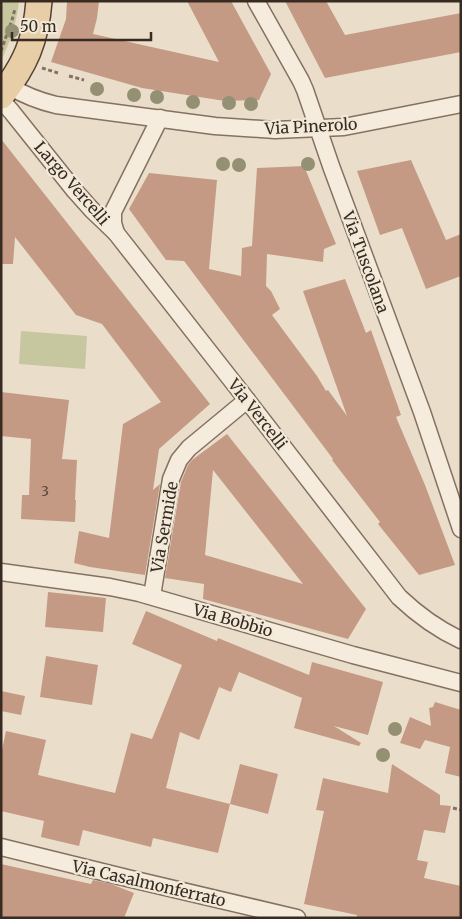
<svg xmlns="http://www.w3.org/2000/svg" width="462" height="919" font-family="Merriweather,serif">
	<rect width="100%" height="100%" fill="#eadeca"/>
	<g fill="#c6c79f">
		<path d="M 1,1 L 19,1 C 17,22 10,42 1,61 Z"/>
		<path d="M 21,331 L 87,336 L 85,369 L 19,364 Z"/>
	</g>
	<g fill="#c49a85" fill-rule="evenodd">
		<path d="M 67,1 L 99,1 L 97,18 L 93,34 L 219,62 L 187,1 L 231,1 L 271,74 L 259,100 L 225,101 L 142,88 L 51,62 L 66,19 Z"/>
		<path d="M 285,1 L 326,1 L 345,35 L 461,13 L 461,52 L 325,78 Z"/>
		<path d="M 1,139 L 210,404 L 159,449 L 153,490 L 160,484 L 145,575 L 90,567 L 74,563 L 79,531 L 109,538 L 123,424 L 161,402 L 102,324 L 76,315 L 15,237 L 13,264 L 1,264 Z"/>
		<path d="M 411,160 L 446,240 L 461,234 L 461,276 L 426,289 L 402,228 L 380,235 L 357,171 Z"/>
		<path d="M 304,166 L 336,244 L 324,249 L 323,262 L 267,254 L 266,286 L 271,291 L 280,309 L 272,315 L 317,376 L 326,391 L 328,390 L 347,416 L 303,291 L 345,279 L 366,333 L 371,330 L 401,415 L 396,417 L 425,485 L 455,565 L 419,575 L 378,524 L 380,522 L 332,460 L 333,459 L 184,261 L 166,260 L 129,209 L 149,173 L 217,180 L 209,269 L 241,276 L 242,248 L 252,246 L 257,168 Z"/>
		<path d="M 1,392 L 69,400 L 62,459 L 77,460 L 75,500 L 76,500 L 75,522 L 21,519 L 22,495 L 29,495 L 31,439 L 1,436 Z"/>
		<path d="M 227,434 L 366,609 L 348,639 L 203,599 L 204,584 L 165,578 L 181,482 L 188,465 L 192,460 ZM 213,470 L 303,584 L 205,555 Z"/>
		<path d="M 48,592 L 106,598 L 103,632 L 45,627 Z"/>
		<path d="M 146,611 L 217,641 L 218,638 L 309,675 L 312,662 L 383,682 L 368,735 L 334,726 L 361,743 L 359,746 L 294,728 L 302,698 L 239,672 L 231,692 L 219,687 L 199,740 L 180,732 L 166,788 L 230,804 L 218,853 L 153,838 L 151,847 L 83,830 L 79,846 L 41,837 L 44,821 L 1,811 L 1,755 L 6,731 L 46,740 L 38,775 L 115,793 L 131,733 L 152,739 L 182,665 L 132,644 Z"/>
		<path d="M 46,656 L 98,665 L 92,705 L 40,697 Z"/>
		<path d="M 1,691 L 25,696 L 21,715 L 1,711 Z"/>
		<path d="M 435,702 L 461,710 L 461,777 L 445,773 L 450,747 L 425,740 L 420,749 L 400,743 L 410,717 L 431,726 L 429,708 L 433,707 Z"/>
		<path d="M 240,764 L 278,774 L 268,814 L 230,804 Z"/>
		<path d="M 392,764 L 440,795 L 440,805 L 451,806 L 445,833 L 424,830 L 417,860 L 428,862 L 424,878 L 461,886 L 461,918 L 357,918 L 357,915 L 304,904 L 324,811 L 316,810 L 323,778 L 388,793 Z"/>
		<path d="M 1,864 L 91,884 L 93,880 L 111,884 L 134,893 L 124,918 L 1,918 Z"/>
	</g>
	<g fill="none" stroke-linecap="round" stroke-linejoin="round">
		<defs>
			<g id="street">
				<path d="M 256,1 L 301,81 L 305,90 L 331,166 L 422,412 L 461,529"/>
				<path d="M 9,86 C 24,95 39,101 56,105 L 215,126 L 275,130 L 344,127 L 461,104"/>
				<path d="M 1,100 L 11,111 L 75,191 L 92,210 L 116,233 L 247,400 L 399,597 C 418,615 437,629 461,640"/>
				<path d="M 116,233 L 113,223 L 113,212 L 160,118"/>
				<path d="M 1,572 L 110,587 L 139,593 L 353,655 L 461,683"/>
				<path d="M 152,596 L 171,479 L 179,460 L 189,448 L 247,400"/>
				<path d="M 1,847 L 127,878 L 297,918"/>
			</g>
			<path id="primary" d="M 1,96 C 25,65 36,41 39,1"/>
		</defs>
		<use href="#street" stroke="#857161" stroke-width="19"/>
		<use href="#primary" stroke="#544034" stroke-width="28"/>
		<g stroke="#857161" stroke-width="3" stroke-dasharray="4 2.5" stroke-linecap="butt">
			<path d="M 1,51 L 12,20 L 15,9"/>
			<path d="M 42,68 L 58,73"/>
			<path d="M 69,76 L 84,80"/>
			<path d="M 453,808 L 461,810"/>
		</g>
		<use href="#street" stroke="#f6ecdd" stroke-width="16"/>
		<use href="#primary" stroke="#e8cea7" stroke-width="25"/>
	</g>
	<g fill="#939073">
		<circle cx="12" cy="31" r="7"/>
		<circle cx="97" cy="89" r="7"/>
		<circle cx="134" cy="95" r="7"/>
		<circle cx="157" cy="97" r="7"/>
		<circle cx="193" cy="102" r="7"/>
		<circle cx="229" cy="103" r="7"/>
		<circle cx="251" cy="104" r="7"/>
		<circle cx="223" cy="164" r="7"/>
		<circle cx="308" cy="164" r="7"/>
		<circle cx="239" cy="165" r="7"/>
		<circle cx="395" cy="729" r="7"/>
		<circle cx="383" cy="755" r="7"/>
	</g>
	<g text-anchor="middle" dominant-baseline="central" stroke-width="4.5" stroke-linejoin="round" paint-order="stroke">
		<g font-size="14" fill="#5a473b">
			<text x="45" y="491">3</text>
		</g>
		<g font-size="16" fill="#372b22" stroke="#f2e9d9">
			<text transform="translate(311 126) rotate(-3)">Via Pinerolo</text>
			<text transform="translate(72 183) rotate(49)">Largo Vercelli</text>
			<text transform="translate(366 262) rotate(70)">Via Tuscolana</text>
			<text transform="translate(258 414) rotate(52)">Via Vercelli</text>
			<text transform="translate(164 527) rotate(-80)">Via Sermide</text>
			<text transform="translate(233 620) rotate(16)">Via Bobbio</text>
			<text transform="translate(149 883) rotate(13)">Via Casalmonferrato</text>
		</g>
	</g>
	<rect width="462" height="919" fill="none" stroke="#372b22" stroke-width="5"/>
	<path d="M12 32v8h139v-8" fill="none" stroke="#372b22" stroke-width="2.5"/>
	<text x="20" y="32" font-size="15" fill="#372b22" stroke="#f2e9d9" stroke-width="4" paint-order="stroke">50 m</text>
</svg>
